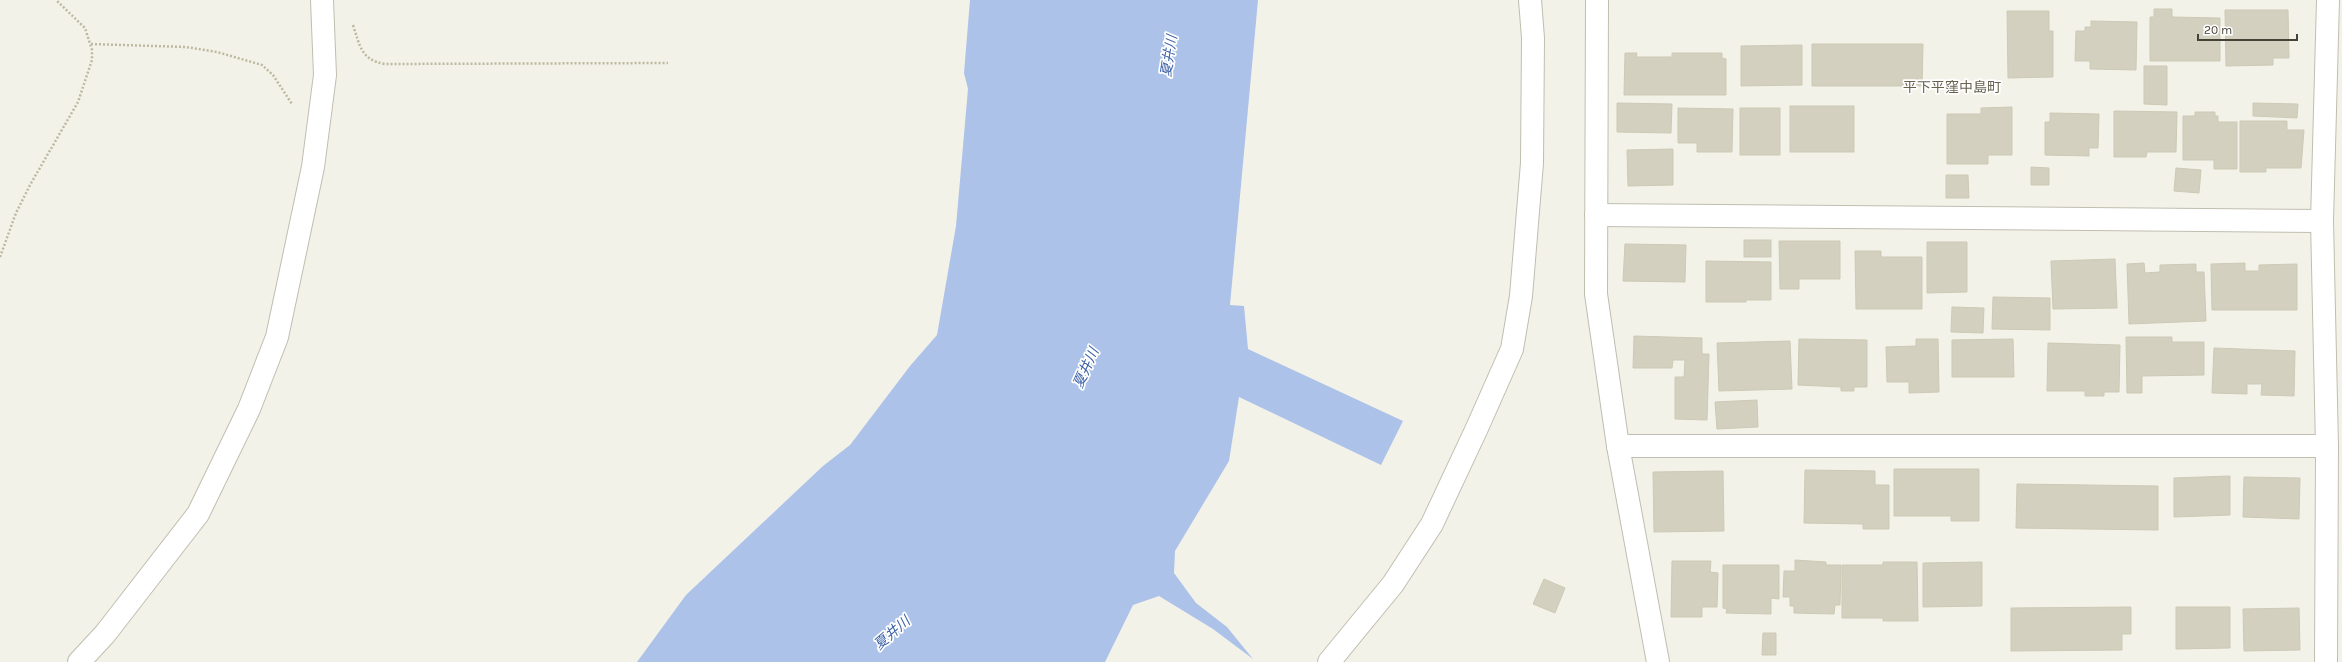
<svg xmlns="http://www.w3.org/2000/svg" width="2342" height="662" font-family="Karla,'Noto Sans JP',sans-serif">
	<rect width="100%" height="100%" fill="#f3f2e9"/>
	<path fill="#acc2e8" d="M 970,0 L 1258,0 L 1230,305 L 1244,306 L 1248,349 L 1403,421 L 1381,465 L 1239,397 L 1229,461 L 1175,551 L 1174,573 L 1196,603 L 1227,627 L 1253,659 L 1213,629 L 1159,596 L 1133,605 L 1105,662 L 637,662 L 686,595 L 823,466 L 850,445 L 910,366 L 937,335 L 956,226 L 968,89 L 964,73 Z"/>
	<g fill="#d3d0c0" stroke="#cdc9b4">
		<path d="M 2154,9 L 2172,9 L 2172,17 L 2220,18 L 2220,61 L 2150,61 L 2150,17 L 2154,17 Z"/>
		<path d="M 2225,10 L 2288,10 L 2289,58 L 2273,58 L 2273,65 L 2226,66 Z"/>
		<path d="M 2007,11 L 2049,11 L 2049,31 L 2053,31 L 2053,77 L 2008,78 Z"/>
		<path d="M 2091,21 L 2137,22 L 2136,70 L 2090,69 L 2090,61 L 2075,61 L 2076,31 L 2085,31 L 2085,27 L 2091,27 Z"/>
		<path d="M 1812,44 L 1923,44 L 1922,86 L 1812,86 Z"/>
		<path d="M 1802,45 L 1802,85 L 1741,86 L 1741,46 Z"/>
		<path d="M 1625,53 L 1637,53 L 1636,57 L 1672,57 L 1672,53 L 1722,53 L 1722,58 L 1726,59 L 1726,95 L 1624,95 Z"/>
		<path d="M 2144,66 L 2167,66 L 2167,105 L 2144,104 Z"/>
		<path d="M 1617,103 L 1672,104 L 1671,133 L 1617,132 Z"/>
		<path d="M 2253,103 L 2298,104 L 2297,118 L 2253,116 Z"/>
		<rect x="1790" y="106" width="64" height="46"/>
		<path d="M 2012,107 L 2012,155 L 1988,155 L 1988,164 L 1947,164 L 1947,114 L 1981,114 L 1981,108 Z"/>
		<path d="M 1678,108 L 1733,109 L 1732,152 L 1697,152 L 1697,143 L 1678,143 Z"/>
		<rect x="1740" y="108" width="40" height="47"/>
		<path d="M 2114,111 L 2177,112 L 2176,152 L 2147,152 L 2146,157 L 2114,157 Z"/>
		<path d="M 2195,112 L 2215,112 L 2215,116 L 2218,116 L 2218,122 L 2237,122 L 2237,169 L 2214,169 L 2214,160 L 2183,160 L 2183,116 L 2195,116 Z"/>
		<path d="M 2050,113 L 2099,114 L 2098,148 L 2089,148 L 2089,156 L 2045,155 L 2045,122 L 2050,122 Z"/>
		<path d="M 2240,121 L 2287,121 L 2287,130 L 2304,130 L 2301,168 L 2266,168 L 2266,172 L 2240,172 Z"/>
		<path d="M 1673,149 L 1673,185 L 1628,186 L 1627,150 Z"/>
		<path d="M 2031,167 L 2049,168 L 2049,185 L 2031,185 Z"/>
		<path d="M 2176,168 L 2201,170 L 2199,193 L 2174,191 Z"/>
		<path d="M 1946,175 L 1968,175 L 1969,198 L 1946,198 Z"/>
		<rect x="1744" y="240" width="27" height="17"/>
		<path d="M 1779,241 L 1840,241 L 1840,279 L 1799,279 L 1799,289 L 1780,289 Z"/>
		<path d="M 1927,242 L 1967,242 L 1967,292 L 1927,293 Z"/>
		<path d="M 1625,244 L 1686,245 L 1685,282 L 1623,281 Z"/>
		<path d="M 1855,251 L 1881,251 L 1881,257 L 1922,257 L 1922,309 L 1856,309 Z"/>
		<path d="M 2115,259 L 2117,308 L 2053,309 L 2051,261 Z"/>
		<path d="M 1706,261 L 1771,262 L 1771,300 L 1746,300 L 1746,302 L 1706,302 Z"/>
		<path d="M 2144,263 L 2145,273 L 2160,272 L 2160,265 L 2196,264 L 2196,272 L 2204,272 L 2206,321 L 2129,324 L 2127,264 Z"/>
		<path d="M 2245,263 L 2245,271 L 2259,271 L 2259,265 L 2297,264 L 2297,310 L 2212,310 L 2211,264 Z"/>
		<path d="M 1993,297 L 2050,298 L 2050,330 L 1992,329 Z"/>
		<path d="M 1952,307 L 1984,308 L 1983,333 L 1951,332 Z"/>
		<path d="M 1634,336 L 1702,338 L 1702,354 L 1709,354 L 1707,420 L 1675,419 L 1675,377 L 1684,377 L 1685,360 L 1673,360 L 1672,368 L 1633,368 Z"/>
		<path d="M 2126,337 L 2172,337 L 2172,342 L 2204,342 L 2204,375 L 2142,376 L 2142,393 L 2127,393 Z"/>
		<path d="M 1799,339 L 1867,340 L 1867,387 L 1854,387 L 1854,391 L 1841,391 L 1841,387 L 1798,385 Z"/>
		<path d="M 1916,339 L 1938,339 L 1939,392 L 1909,393 L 1909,382 L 1887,382 L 1886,347 L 1916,346 Z"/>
		<path d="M 2013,339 L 2014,377 L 1952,377 L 1952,340 Z"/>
		<path d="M 1790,341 L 1792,389 L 1719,391 L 1717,343 Z"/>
		<path d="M 2048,343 L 2120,345 L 2119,392 L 2104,392 L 2104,396 L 2085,396 L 2085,391 L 2047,391 Z"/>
		<path d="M 2214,348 L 2295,351 L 2294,396 L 2261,395 L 2262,384 L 2247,384 L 2247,394 L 2212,393 Z"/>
		<path d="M 1757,400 L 1758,427 L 1717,429 L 1715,402 Z"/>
		<path d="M 1894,469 L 1979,469 L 1979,521 L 1951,521 L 1951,516 L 1894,516 Z"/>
		<path d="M 1805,470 L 1875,471 L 1875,485 L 1889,485 L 1889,529 L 1863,529 L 1863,524 L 1804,523 Z"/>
		<path d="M 1723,471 L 1724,531 L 1654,532 L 1653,472 Z"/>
		<path d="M 2230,476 L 2230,515 L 2174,517 L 2174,478 Z"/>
		<path d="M 2244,477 L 2300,478 L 2299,519 L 2243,517 Z"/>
		<path d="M 2017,484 L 2158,486 L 2158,530 L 2016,528 Z"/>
		<path d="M 1795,560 L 1826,562 L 1826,565 L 1841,565 L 1840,605 L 1835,605 L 1834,614 L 1794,613 L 1794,606 L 1790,606 L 1790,597 L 1783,597 L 1784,571 L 1795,571 Z"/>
		<path d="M 1672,561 L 1711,561 L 1710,572 L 1718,573 L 1717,607 L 1702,607 L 1702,617 L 1671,617 Z"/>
		<path d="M 1883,562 L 1917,562 L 1918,621 L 1883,621 L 1883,618 L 1842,618 L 1842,565 L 1883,565 Z"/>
		<path d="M 1982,562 L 1982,606 L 1923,607 L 1923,563 Z"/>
		<path d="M 1723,565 L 1779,565 L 1779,599 L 1771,598 L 1771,614 L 1726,613 L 1727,609 L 1723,608 Z"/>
		<path d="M 1544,579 L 1565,588 L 1555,613 L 1533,604 Z"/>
		<path d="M 2131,607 L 2131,634 L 2122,634 L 2122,650 L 2011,651 L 2011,608 Z"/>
		<path d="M 2176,607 L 2230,607 L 2230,648 L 2176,649 Z"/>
		<path d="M 2299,608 L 2300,650 L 2244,651 L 2243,609 Z"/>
		<path d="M 1763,633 L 1776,633 L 1776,655 L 1762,655 Z"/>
	</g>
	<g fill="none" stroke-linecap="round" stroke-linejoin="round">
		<defs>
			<g id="minor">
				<path d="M 1597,0 L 1596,294 L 1618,446 L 1658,662"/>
				<path d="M 1596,215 L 2322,221"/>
				<path d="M 1618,446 L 2327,446"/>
				<path d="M 79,662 L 105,634 L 198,514 L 249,409 L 277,337 L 313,167 L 325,75 L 322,0"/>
				<path d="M 1329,662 L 1393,584 L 1432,524 L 1477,428 L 1512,349 L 1521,296 L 1532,163 L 1533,38 L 1530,0"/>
				<path d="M 2326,662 L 2327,446 L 2322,221 L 2328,0"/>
			</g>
		</defs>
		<use href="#minor" stroke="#c0beaf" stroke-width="24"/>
		<g stroke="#bdb99f" stroke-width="2.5" stroke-dasharray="2 2" stroke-linecap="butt">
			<path d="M 353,25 C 360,46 361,60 385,64 L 668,63"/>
			<path d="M 91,44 L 186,47 L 217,52 L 262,65 L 273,75 L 292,104"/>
			<path d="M 0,257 L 16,213 L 30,185 L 78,102 L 92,60 L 92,50 L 85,28 L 56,0"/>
		</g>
		<use href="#minor" stroke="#fff" stroke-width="22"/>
	</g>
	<g text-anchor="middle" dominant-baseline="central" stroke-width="3.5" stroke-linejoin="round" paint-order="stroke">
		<g font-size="14" font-style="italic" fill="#3d62a6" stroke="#fff">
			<text transform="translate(1169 56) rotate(-81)">夏井川</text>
			<text transform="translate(1086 368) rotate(-66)">夏井川</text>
			<text transform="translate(892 633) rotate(-41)">夏井川</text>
		</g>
		<g font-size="14" fill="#676351" stroke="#fff">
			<text x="1952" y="87">平下平窪中島町</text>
		</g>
	</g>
	<path d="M2198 34v6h99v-6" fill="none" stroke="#454338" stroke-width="2"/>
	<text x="2204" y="34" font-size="12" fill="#454338" stroke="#ffffff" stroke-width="3" paint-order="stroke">20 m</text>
</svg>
